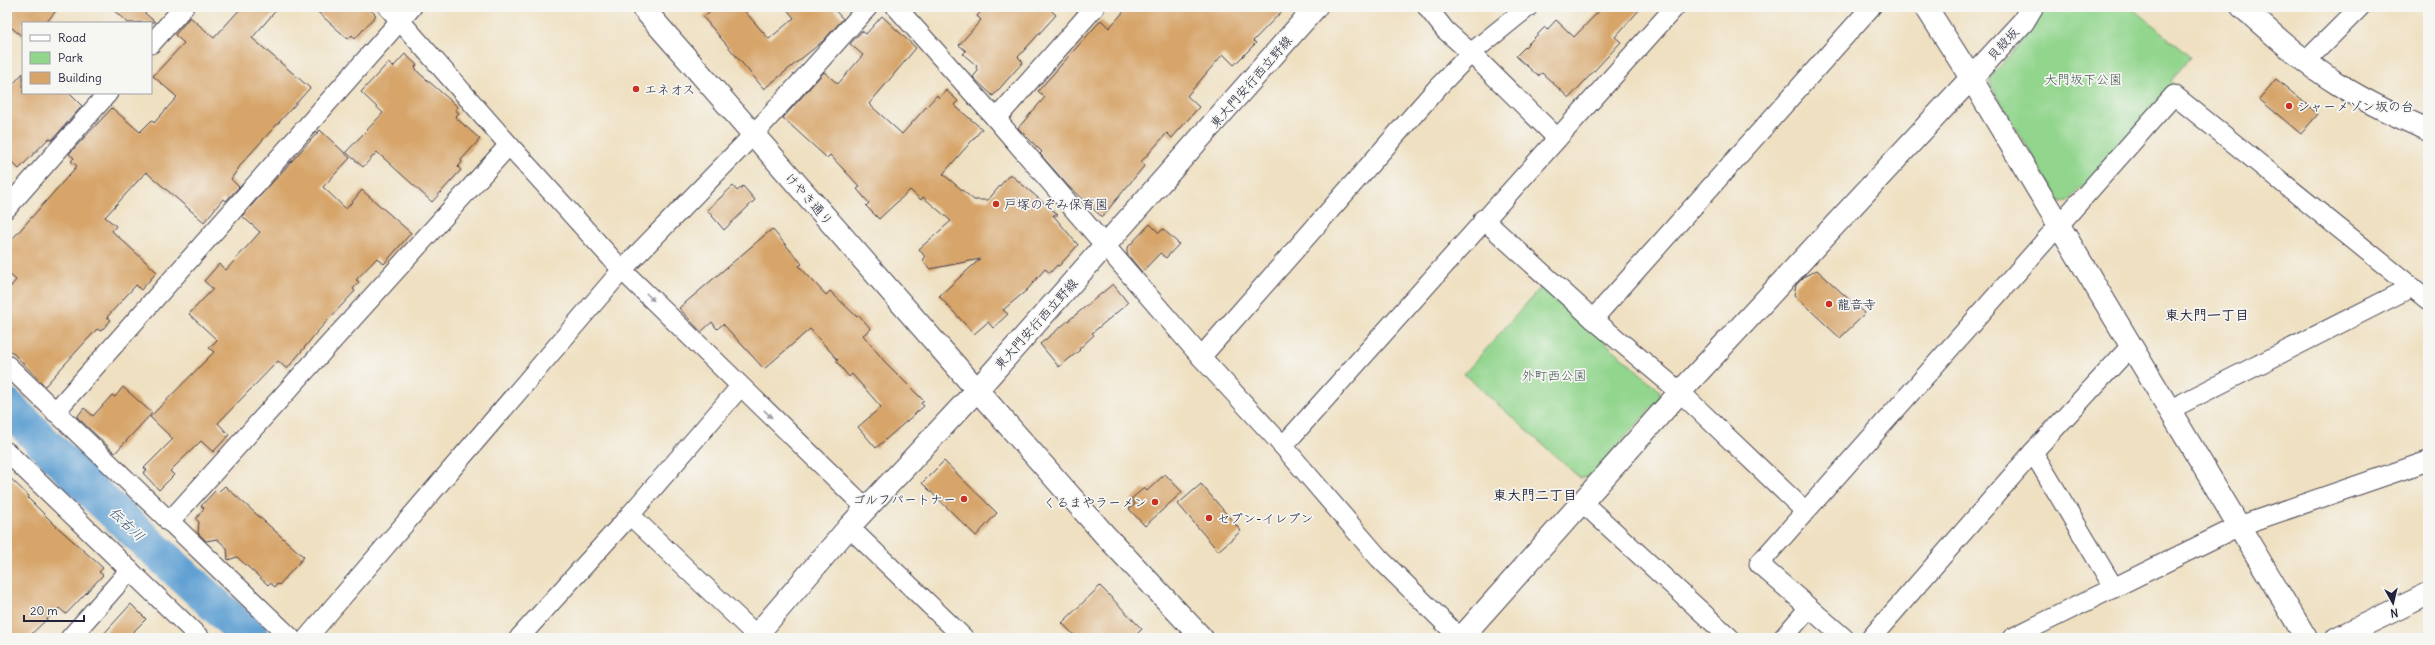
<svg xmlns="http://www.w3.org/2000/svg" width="2435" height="645" font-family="Delius,'Klee One',sans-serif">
	<rect width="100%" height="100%" fill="#f6f6f2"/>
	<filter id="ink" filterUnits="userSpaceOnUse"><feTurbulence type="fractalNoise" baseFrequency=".025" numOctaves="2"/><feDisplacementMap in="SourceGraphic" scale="8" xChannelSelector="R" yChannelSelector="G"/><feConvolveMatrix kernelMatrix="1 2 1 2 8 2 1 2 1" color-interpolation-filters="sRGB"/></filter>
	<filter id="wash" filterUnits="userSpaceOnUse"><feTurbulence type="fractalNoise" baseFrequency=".012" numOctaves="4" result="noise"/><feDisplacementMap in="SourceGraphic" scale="16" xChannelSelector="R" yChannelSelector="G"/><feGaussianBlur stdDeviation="0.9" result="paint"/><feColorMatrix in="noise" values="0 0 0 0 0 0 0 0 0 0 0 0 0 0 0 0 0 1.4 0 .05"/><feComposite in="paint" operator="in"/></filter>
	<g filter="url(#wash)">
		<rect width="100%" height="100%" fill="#efe0c1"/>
		<g fill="#92d58d" stroke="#5a7c64">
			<path d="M 2043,7 L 2132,7 L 2190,57 L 2171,81 L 2175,85 L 2069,201 L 2060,202 L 1990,84 L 1991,77 L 2033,27 Z"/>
			<path d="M 1542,286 L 1659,390 L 1660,399 L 1589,477 L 1580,478 L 1464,374 Z"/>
		</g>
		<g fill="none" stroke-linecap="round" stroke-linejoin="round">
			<path stroke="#61a0d3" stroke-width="36" d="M 7,406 L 98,497 L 251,638"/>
		</g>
		<g id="blocks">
			<g fill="#d7a56a">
				<path d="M 7,7 L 59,7 L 46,23 L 23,23 L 23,37 L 7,24 Z"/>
				<path d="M 110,7 L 138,7 L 155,22 L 128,23 Z"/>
				<path d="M 242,7 L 279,7 L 252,38 L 310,88 L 242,163 L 231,179 L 239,187 L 226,201 L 223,199 L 204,222 L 146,172 L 105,217 L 116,226 L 112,231 L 157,272 L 141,290 L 136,285 L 107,317 L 111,320 L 101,331 L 97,329 L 45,386 L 7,347 L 7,291 L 16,280 L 7,272 L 7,245 L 77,166 L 71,161 L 74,158 L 69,154 L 112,108 L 140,132 L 152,120 L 154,123 L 177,97 L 153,76 L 184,43 L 175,35 L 190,17 L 214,38 Z"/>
				<path d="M 312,7 L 367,7 L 376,15 L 355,39 L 352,35 L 348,39 Z"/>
				<path d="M 715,7 L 741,7 L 769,39 L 794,18 L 785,7 L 832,7 L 843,19 L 823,41 L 764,89 L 703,17 Z"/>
				<path d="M 985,7 L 1048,7 L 1056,15 L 1018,57 L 1023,62 L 993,96 L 973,77 L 978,71 L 976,68 L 977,66 L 963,54 L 966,51 L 959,45 L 981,20 L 977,16 Z"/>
				<path d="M 1128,7 L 1286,7 L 1253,41 L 1256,43 L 1234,65 L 1223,54 L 1187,96 L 1199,107 L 1172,138 L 1167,133 L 1141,162 L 1145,165 L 1102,217 L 1069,187 L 1040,154 L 1042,152 L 1018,128 L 1045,97 L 1038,91 L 1101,20 L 1109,28 Z"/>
				<path d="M 1603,7 L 1642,7 L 1615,37 L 1621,42 L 1569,98 L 1542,73 L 1538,76 L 1516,56 L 1545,27 L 1547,30 L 1556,20 L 1574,37 Z"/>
				<path d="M 882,16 L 916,48 L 869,104 L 902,134 L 937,95 L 939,98 L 946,90 L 958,101 L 954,105 L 982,129 L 943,174 L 974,200 L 988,200 L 1010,174 L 1058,215 L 1053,215 L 1078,245 L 1059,266 L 1057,265 L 1050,273 L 1045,269 L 1027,290 L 1003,310 L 1008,314 L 993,328 L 988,322 L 974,334 L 939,296 L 980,259 L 930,269 L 923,261 L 925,257 L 919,249 L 951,221 L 923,197 L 921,200 L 910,190 L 879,219 L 866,206 L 869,203 L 857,189 L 860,187 L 830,155 L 827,158 L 783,118 L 824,72 L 838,84 L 863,55 L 850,44 L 862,31 L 866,34 Z"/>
				<path d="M 405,54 L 417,65 L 415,67 L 418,72 L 458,107 L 455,110 L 459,113 L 455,117 L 480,139 L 461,160 L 462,162 L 458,167 L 461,170 L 432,202 L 377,152 L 363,167 L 346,152 L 383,113 L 361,92 L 388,63 L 393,67 Z"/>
				<path d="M 23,73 L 23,93 L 69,93 L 82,106 L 52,140 L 49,138 L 19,169 L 7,157 L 7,91 Z"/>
				<path d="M 2276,79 L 2318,114 L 2301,134 L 2259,99 Z"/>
				<path d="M 320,130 L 350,158 L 323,187 L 346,209 L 362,190 L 411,233 L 384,264 L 377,258 L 356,280 L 359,282 L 353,289 L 355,291 L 317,332 L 287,369 L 278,361 L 218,423 L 229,435 L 213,452 L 201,441 L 170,471 L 174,475 L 159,490 L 143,473 L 147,470 L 144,468 L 173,439 L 150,417 L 214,352 L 209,348 L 217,340 L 189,314 L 213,289 L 204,281 L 219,264 L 226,270 L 260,232 L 242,216 Z"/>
				<path d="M 733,186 L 737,191 L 743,186 L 755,200 L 724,230 L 707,210 Z"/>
				<path d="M 1150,224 L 1159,233 L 1163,229 L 1179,244 L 1166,258 L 1160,253 L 1142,272 L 1127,254 L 1127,248 Z"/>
				<path d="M 772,229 L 802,264 L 799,266 L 826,295 L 830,291 L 857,317 L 859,315 L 871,329 L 863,335 L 885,362 L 924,401 L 921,403 L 924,406 L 876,448 L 858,427 L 881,407 L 852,374 L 849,377 L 836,361 L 838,360 L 810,329 L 764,369 L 723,324 L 717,329 L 712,322 L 701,332 L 679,308 Z"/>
				<path d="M 1817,270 L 1865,314 L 1840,338 L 1794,295 L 1796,285 L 1805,276 Z"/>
				<path d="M 1113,284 L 1128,303 L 1092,333 L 1094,335 L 1079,349 L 1080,350 L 1059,367 L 1040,344 Z"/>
				<path d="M 123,387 L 152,413 L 115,453 L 77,417 L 84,408 L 93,416 L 112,395 L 115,397 Z"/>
				<path d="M 944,461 L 997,513 L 976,536 L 922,483 Z"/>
				<path d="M 1165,474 L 1182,492 L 1145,526 L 1129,509 L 1135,504 L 1131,499 L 1144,488 L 1147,491 Z"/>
				<path d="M 7,475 L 29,496 L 28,498 L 54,524 L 103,568 L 99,572 L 103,575 L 66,614 L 59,608 L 27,638 L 7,638 Z"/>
				<path d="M 1201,484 L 1241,531 L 1218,551 L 1178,504 Z"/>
				<path d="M 225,486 L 304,557 L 279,585 L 277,584 L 275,587 L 270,583 L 268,585 L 237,557 L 228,560 L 227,548 L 217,539 L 206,541 L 198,533 L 199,522 L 196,519 L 204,508 L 201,506 L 216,490 L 218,492 Z"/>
				<path d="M 1100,586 L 1142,629 L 1133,638 L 1077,638 L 1062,623 Z"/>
				<path d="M 131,604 L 146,619 L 127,638 L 100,638 Z"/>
			</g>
		</g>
	</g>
	<g filter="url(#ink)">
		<use href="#blocks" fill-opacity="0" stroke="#413e4f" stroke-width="1"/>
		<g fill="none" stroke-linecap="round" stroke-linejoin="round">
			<defs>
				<g id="minor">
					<path d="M 388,7 L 509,145 L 622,270 L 866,508"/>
					<path d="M 896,7 L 996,119 L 1201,357 L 1283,446 L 1379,558 L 1460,638"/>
					<path d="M 1427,7 L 1445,30 L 1471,53 L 1557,138"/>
					<path d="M 151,44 L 184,7"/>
					<path d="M 2306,61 L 2360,7"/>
					<path d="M 996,119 L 1095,7"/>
					<path d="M 7,208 L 108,93"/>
					<path d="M 1483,219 L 1593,319 L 1680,392 L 1806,512"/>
					<path d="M 1593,319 L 1871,7"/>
					<path d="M 1201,357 L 1438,87 L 1471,53 L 1528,7"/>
					<path d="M 7,365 L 291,638"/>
					<path d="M 2169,410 L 2412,287"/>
					<path d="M 55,412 L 412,7"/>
					<path d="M 1283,446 L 1675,7"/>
					<path d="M 7,452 L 200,638"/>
					<path d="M 2033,452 L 2114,588"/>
					<path d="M 1582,502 L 1730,638"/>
					<path d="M 630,515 L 756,635"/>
					<path d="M 169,522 L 509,145"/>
					<path d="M 849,527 L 964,638"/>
					<path d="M 70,638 L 130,570"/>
					<path d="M 307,638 L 622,270 L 753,135 L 868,7"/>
					<path d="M 519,638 L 630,515 L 740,387"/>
					<path d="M 1783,638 L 1809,608"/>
					<path d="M 1844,638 L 1759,564 L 2174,95 L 2428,300"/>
					<path d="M 1871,638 L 2033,452 L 2131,346"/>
					<path d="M 2012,638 L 2239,526 L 2428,461"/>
				</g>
				<g id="tertiary">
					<path d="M 642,7 L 977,390 L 849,527 L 754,638"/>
					<path d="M 1926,7 L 1971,78 L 2306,638"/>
					<path d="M 1461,638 L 1680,392 L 2023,22 L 2032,7"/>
				</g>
				<g id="secondary">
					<path d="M 2242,7 C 2273,34 2303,62 2338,84 C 2366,102 2397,116 2428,130"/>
					<path d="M 1202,638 L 1104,534 L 977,390 L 1316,7"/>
				</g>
				<path id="trunk" d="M 2337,638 L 2428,594"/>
			</defs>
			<use href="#minor" stroke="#413e4f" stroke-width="21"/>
			<use href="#tertiary" stroke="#413e4f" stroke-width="24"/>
			<use href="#secondary" stroke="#413e4f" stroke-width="24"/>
			<use href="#trunk" stroke="#413e4f" stroke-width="24"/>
			<use href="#minor" stroke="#fff" stroke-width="19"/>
			<use href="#tertiary" stroke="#fff" stroke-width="22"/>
			<use href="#secondary" stroke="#fff" stroke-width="22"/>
			<use href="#trunk" stroke="#fff" stroke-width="22"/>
		</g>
		<defs><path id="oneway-solid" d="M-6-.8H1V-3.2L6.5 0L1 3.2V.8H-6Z"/></defs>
		<g fill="#9c9ca7">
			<use href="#oneway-solid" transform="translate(650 297) rotate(45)"/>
			<use href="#oneway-solid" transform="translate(768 414) rotate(44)"/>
		</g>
	</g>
	<g fill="#c8321e" stroke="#f6f6f2" stroke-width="1.5">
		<circle cx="636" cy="89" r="4"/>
		<circle cx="2289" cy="106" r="4"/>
		<circle cx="996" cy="204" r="4"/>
		<circle cx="1829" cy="304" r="4"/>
		<circle cx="964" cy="499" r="4"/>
		<circle cx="1155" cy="502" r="4"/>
		<circle cx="1209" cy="518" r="4"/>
	</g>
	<g text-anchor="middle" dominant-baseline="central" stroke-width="3.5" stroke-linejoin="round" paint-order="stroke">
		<g font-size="13" fill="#22223b" stroke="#f6f6f2">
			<text transform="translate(2003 44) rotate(-48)">貝殻坂</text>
			<text transform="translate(1251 82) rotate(-49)">東大門安行西立野線</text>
			<text transform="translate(809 199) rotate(49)">けやき通り</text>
			<text transform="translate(1036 324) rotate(-48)">東大門安行西立野線</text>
		</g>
		<g font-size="13" fill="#445854" stroke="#f6f6f2">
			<text x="2083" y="79">大門坂下公園</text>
			<text x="1554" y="375">外町西公園</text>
		</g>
		<g font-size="13" fill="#22223b" stroke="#f6f6f2" text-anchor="start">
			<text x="644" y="89">エネオス</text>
			<text x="2297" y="106">シャーメゾン坂の台</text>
			<text x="1004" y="204">戸塚のぞみ保育園</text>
			<text x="1837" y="304">龍音寺</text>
			<text x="956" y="499" text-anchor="end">ゴルフパートナー</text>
			<text x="1147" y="502" text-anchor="end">くるまやラーメン</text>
			<text x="1217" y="518">セブン-イレブン</text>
		</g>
		<g font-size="14" font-weight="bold" fill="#22223b" stroke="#f6f6f2">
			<text x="2207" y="315">東大門一丁目</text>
			<text x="1535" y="495">東大門二丁目</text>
		</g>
		<g font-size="14" font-style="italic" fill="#3b5478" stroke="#f6f6f2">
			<text transform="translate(127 524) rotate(43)">伝右川</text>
		</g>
	</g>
	<rect width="2435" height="645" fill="none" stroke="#f6f6f2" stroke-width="24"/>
	<rect x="22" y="22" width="130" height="72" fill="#f6f6f2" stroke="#a1a1a9"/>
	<rect x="30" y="35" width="20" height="6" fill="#ffffff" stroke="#a1a1a9"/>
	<text x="58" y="42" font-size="12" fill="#22223b">Road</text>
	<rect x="30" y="52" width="20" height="12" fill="#92d58d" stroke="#a1a1a9"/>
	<text x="58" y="62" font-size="12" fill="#22223b">Park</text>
	<rect x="30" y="72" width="20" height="12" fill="#d7a56a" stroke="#a1a1a9"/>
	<text x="58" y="82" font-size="12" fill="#22223b">Building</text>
	<g transform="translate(2393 603) rotate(172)" stroke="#f6f6f2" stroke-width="3" paint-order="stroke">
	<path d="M0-3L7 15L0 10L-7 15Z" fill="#22223b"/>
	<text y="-6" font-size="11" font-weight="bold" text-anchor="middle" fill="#22223b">N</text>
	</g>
	<path d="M24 615v6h60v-6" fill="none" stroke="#22223b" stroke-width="2"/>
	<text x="30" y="615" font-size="12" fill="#22223b" stroke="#f6f6f2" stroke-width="3" paint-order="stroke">20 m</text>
</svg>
